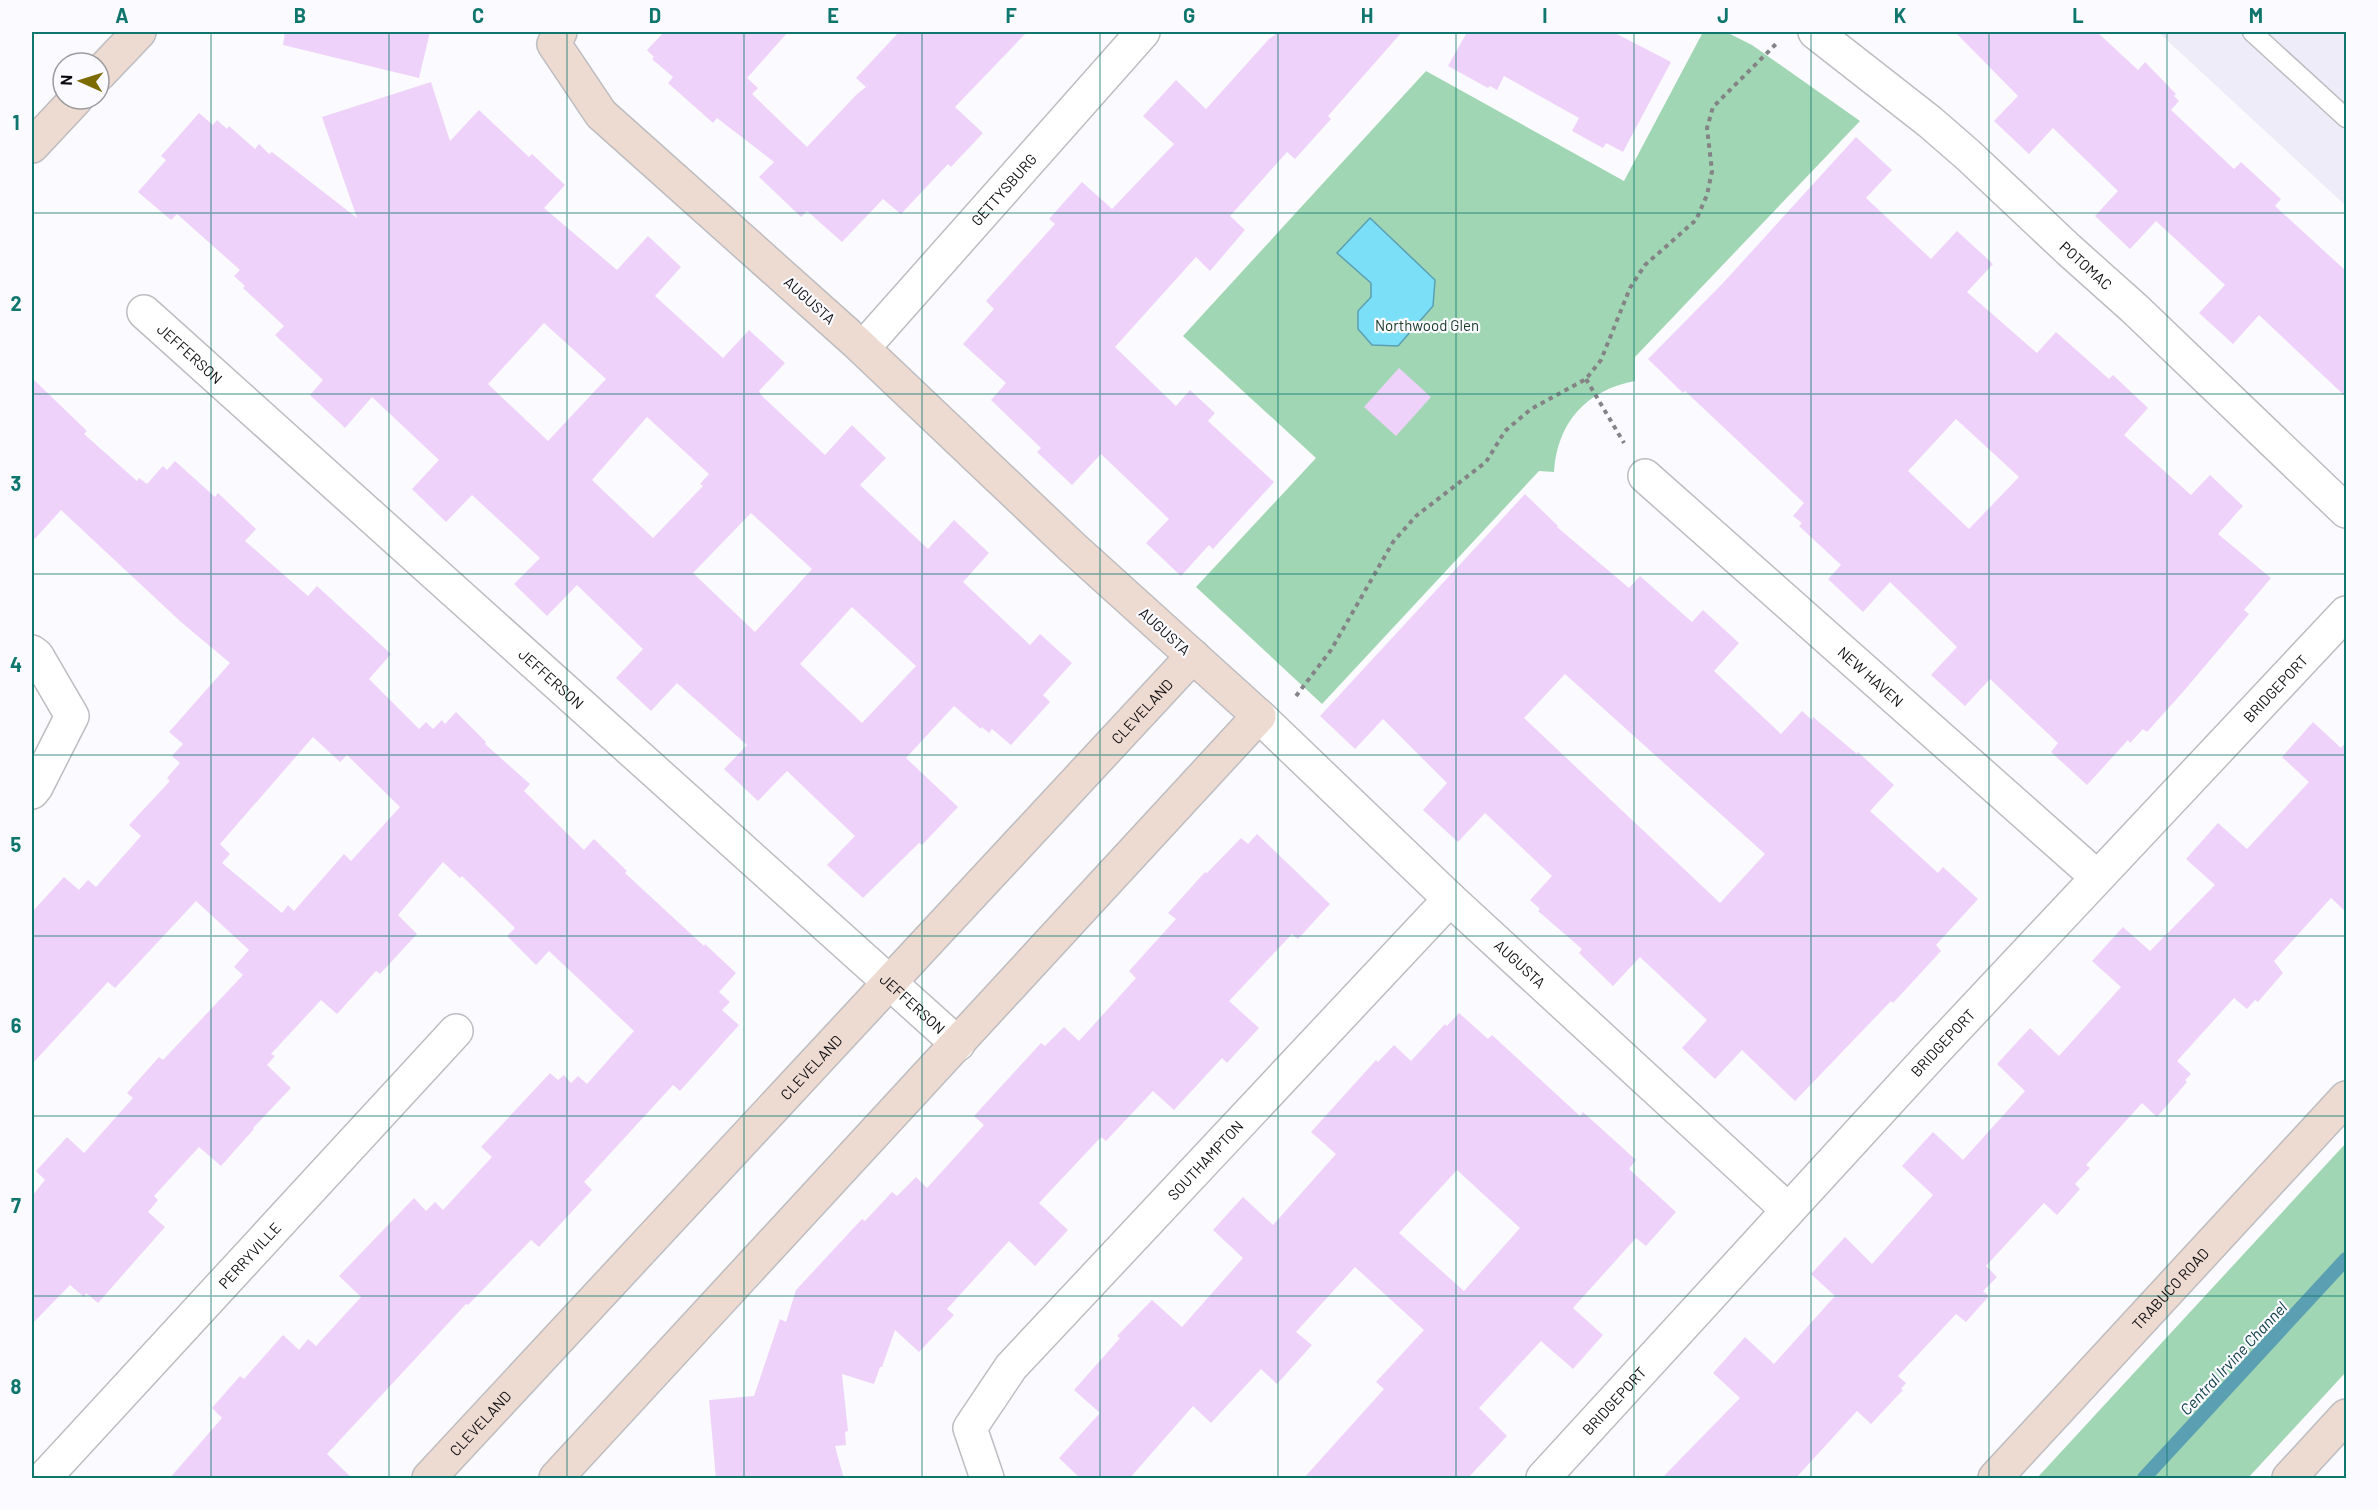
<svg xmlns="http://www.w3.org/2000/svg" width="2378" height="1510" font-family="Barlow,sans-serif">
	<rect width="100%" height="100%" fill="#fbfbff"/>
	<path fill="#efecf9" d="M 2158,32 L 2346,32 L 2346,206 Z"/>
	<g fill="#a1d6b4">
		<path d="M 1703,32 L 1726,32 L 1752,45 L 1860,121 L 1635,357 L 1635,381 C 1586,390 1557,423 1554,472 L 1539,471 L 1322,704 L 1196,587 L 1316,458 L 1183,336 L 1426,71 L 1624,181 Z"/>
		<path d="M 2346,1143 L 2346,1372 L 2248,1478 L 2037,1478 Z"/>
	</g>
	<path fill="#7bdff8" stroke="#5a9fb2" stroke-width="1.5" d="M 1370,218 L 1435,280 L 1433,306 L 1398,346 L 1372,345 L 1358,329 L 1358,311 L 1371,297 L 1371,283 L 1337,253 Z"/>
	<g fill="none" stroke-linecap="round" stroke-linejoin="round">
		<path stroke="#5a9fb2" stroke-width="14" d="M 2144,1478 L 2346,1259"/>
	</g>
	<g fill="#eed2f9" fill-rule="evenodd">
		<path d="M 285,32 L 430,32 L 419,78 L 283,45 Z"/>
		<path d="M 664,32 L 788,32 L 747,78 L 758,88 L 752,94 L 807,147 L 857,94 L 866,87 L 856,78 L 899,32 L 1027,32 L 955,107 L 983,133 L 951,167 L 948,164 L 901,214 L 883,199 L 842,242 L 807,211 L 801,217 L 759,177 L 774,162 L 717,118 L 713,123 L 668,83 L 673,77 L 652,59 L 654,57 L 647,50 Z"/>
		<path d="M 1279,32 L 1402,32 L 1328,116 L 1331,119 L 1295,159 L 1287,152 L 1230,216 L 1245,230 L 1210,271 L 1196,257 L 1115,347 L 1176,406 L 1190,390 L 1215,413 L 1208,421 L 1274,482 L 1213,549 L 1209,545 L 1181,576 L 1146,543 L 1169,519 L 1101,454 L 1072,485 L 1037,452 L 1041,448 L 991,400 L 1006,383 L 963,344 L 994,309 L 986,301 L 1055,224 L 1049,219 L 1082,182 L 1112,209 L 1174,144 L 1143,116 L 1176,80 L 1206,109 L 1269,39 Z"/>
		<path d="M 1467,32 L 1613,32 L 1671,62 L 1623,152 L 1606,143 L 1603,148 L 1572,131 L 1579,118 L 1504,76 L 1497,90 L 1490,86 L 1488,88 L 1448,66 Z"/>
		<path d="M 1955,32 L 2097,32 L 2138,70 L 2145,62 L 2176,94 L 2174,96 L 2179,101 L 2171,110 L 2234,169 L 2241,162 L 2281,199 L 2275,206 L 2346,271 L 2346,397 L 2259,315 L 2233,344 L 2199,313 L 2225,285 L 2156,221 L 2130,249 L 2095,216 L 2118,191 L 2053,128 L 2029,154 L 1994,121 L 2018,96 Z"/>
		<path d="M 431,82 L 450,141 L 479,110 L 529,157 L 532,154 L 565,185 L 544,208 L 617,270 L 648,236 L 681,267 L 655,296 L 723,358 L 749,330 L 785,363 L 759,391 L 761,395 L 825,455 L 852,425 L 886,458 L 860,485 L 928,549 L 954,520 L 989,553 L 963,582 L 1030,645 L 1040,634 L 1072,663 L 1043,695 L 1050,702 L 1011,745 L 992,729 L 989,733 L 982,727 L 981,729 L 954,706 L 906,758 L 958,807 L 922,845 L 919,843 L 863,898 L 827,865 L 855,836 L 787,771 L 758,801 L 724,769 L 747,745 L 677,683 L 651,711 L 616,678 L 643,649 L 577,585 L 547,616 L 514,584 L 540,558 L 472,495 L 446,522 L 412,489 L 439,460 L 372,397 L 345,428 L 310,395 L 323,380 L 275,335 L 284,326 L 243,288 L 245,286 L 234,276 L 240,270 L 177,214 L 171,220 L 138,192 L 166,160 L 161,156 L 199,113 L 213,125 L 217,120 L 227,129 L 229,126 L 255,149 L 259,144 L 269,154 L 272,152 L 357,218 L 322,117 ZM 544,323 L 606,379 L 548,441 L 488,384 ZM 647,417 L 709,474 L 700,484 L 703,486 L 653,538 L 592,480 ZM 751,513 L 812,569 L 755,632 L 693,573 ZM 852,607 L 916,666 L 862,723 L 800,664 Z"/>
		<path d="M 1856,137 L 1892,170 L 1866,198 L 1931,259 L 1957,231 L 1993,264 L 1967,292 L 2037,353 L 2056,332 L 2109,379 L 2113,375 L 2148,408 L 2124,435 L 2191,495 L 2210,475 L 2243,506 L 2218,534 L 2271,578 L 2244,610 L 2249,614 L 2182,693 L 2147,732 L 2143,729 L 2130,743 L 2128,740 L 2087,785 L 2051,752 L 2058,743 L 1990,679 L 1965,706 L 1931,675 L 1957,647 L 1890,582 L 1863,612 L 1828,579 L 1841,565 L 1799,526 L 1802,523 L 1793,516 L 1804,503 L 1685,391 L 1683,393 L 1648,359 L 1723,283 ZM 1956,419 L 2019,477 L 1969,529 L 1908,471 Z"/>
		<path d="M 1399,368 L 1431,397 L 1396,436 L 1364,407 Z"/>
		<path d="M 32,378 L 87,431 L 84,434 L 137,481 L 139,478 L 147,484 L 163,466 L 167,470 L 175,461 L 215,497 L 218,493 L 256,529 L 245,541 L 308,596 L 317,586 L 391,654 L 369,679 L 419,729 L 426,722 L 433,729 L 442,720 L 445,724 L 456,712 L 486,742 L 485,744 L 530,784 L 524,791 L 584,850 L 594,839 L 627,871 L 625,873 L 704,946 L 705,944 L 736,973 L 719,992 L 730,1002 L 722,1010 L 739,1025 L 680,1091 L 673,1085 L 584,1182 L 592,1190 L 539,1247 L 531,1240 L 468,1305 L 466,1304 L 327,1454 L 353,1479 L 169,1479 L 222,1418 L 212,1408 L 240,1376 L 244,1379 L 283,1335 L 299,1350 L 308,1339 L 316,1346 L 361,1297 L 339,1276 L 414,1198 L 426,1211 L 435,1202 L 443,1210 L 492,1157 L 481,1147 L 550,1073 L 558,1080 L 564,1075 L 571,1083 L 578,1076 L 587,1084 L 634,1031 L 549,951 L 536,965 L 507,936 L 515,928 L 462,876 L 460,878 L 443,862 L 398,915 L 417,934 L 380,974 L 376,971 L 337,1014 L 321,1000 L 271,1054 L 275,1056 L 267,1065 L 291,1088 L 253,1128 L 254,1129 L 221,1166 L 199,1147 L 154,1196 L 158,1200 L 148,1212 L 165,1227 L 98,1303 L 86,1293 L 84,1297 L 70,1285 L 32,1324 L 32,1196 L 45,1180 L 36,1171 L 67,1137 L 84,1153 L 133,1098 L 127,1093 L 159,1057 L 163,1060 L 243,975 L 234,967 L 249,950 L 196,901 L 115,988 L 108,982 L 32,1064 L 32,912 L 64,877 L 79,890 L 88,880 L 96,887 L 141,836 L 129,825 L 170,781 L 167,778 L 180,763 L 172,756 L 183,744 L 169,732 L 230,663 L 181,622 L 61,510 L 32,542 ZM 313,737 L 340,762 L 347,755 L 400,807 L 351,861 L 344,854 L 294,911 L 288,905 L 282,913 L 222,863 L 230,854 L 220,844 Z"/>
		<path d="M 1525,494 L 1558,526 L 1557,527 L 1629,588 L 1640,576 L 1692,622 L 1703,610 L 1739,643 L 1714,671 L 1781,734 L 1802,711 L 1812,720 L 1813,717 L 1857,754 L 1858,752 L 1894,785 L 1870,811 L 1938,873 L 1943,867 L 1978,899 L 1936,945 L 1941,951 L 1893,1003 L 1891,1001 L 1795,1101 L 1742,1050 L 1715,1079 L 1682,1048 L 1707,1020 L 1640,957 L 1613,986 L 1579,953 L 1582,949 L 1538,911 L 1540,909 L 1530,900 L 1552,876 L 1485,813 L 1458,842 L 1423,810 L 1447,783 L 1383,719 L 1355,749 L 1320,716 ZM 1565,674 L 1765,854 L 1720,903 L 1524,718 Z"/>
		<path d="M 2313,722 L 2341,748 L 2346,742 L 2346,912 L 2331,898 L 2274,961 L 2283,973 L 2258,1002 L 2255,1000 L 2247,1009 L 2234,998 L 2177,1061 L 2191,1074 L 2185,1080 L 2187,1082 L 2157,1117 L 2142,1103 L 2086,1165 L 2090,1168 L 2075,1184 L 2080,1189 L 2057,1215 L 2044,1203 L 1986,1266 L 1997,1277 L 1983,1291 L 1989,1296 L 1966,1322 L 1956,1314 L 1898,1376 L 1906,1383 L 1901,1389 L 1903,1390 L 1871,1424 L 1857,1411 L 1795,1479 L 1661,1479 L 1740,1398 L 1713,1373 L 1745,1337 L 1774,1364 L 1835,1296 L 1811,1274 L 1845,1237 L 1872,1264 L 1933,1195 L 1902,1166 L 1933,1132 L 1963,1160 L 2025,1091 L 1997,1064 L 2030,1028 L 2059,1056 L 2121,987 L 2092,961 L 2123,927 L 2150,951 L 2215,885 L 2186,859 L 2218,823 L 2247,849 L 2309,782 L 2282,757 Z"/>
		<path d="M 1257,834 L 1330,904 L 1298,939 L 1292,934 L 1229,1001 L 1259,1028 L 1227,1063 L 1222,1058 L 1174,1110 L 1153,1091 L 1106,1141 L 1101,1137 L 1039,1203 L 1068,1230 L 1035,1266 L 1009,1241 L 947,1309 L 954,1315 L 919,1352 L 895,1330 L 882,1367 L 880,1367 L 874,1384 L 842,1374 L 848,1431 L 845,1432 L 846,1445 L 835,1446 L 844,1479 L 716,1479 L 709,1400 L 754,1396 L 780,1319 L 786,1322 L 796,1290 L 862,1219 L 865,1221 L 892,1192 L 897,1196 L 916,1177 L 927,1188 L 984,1125 L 974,1116 L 1041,1043 L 1045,1046 L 1064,1027 L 1079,1041 L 1136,978 L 1129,971 L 1176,919 L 1168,913 L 1205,872 L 1207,873 L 1241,838 L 1248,844 Z"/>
		<path d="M 1459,1013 L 1488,1039 L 1492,1035 L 1580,1116 L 1583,1112 L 1636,1160 L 1629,1169 L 1676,1212 L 1646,1246 L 1636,1238 L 1573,1308 L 1603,1335 L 1573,1369 L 1541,1341 L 1479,1408 L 1507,1436 L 1467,1479 L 1303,1479 L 1384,1389 L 1376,1382 L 1424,1330 L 1355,1267 L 1296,1332 L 1312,1345 L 1277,1384 L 1261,1369 L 1211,1423 L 1193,1406 L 1129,1479 L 1081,1479 L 1059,1458 L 1100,1413 L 1074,1390 L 1120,1338 L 1117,1336 L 1152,1300 L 1182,1327 L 1243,1258 L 1213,1230 L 1243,1197 L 1273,1225 L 1336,1154 L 1311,1132 L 1376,1060 L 1378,1062 L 1394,1045 L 1411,1061 L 1445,1024 L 1447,1026 ZM 1457,1170 L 1520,1228 L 1464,1291 L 1399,1233 Z"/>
	</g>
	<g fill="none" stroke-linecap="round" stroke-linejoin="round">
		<defs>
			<path id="lane" d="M 2252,32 L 2346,118"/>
			<g id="street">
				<path id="s1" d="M 1815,32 L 1930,122 L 1968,155 L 2069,250 L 2135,309 L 2346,511"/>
				<path id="s2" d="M 144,312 L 958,1044"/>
				<path id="s3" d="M 863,348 L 1143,32"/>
				<path id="s4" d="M 1645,476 L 2097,877"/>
				<path d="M 32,652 L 37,656 L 72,716 L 36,787 L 32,792"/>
				<path id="s5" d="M 1259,716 L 1450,899 L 1788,1210"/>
				<path id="s6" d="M 44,1478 L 456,1031"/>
				<path id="s7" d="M 987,1478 L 970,1428 L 1011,1367 L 1450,899"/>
				<path id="s8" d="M 1543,1478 L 1928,1058 L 2346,613"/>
			</g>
			<g id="secondary">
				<path d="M 99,74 L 139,32"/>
				<path d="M 32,146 L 76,99"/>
				<path id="s9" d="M 429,1478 L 1193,656"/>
				<path d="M 556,1478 L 1259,716 L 1072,547 L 856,342 L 601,114 L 554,44 L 560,32"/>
				<path id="s10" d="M 1995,1478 L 2346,1098"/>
				<path d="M 2289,1478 L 2346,1416"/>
			</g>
		</defs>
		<use href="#lane" stroke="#bdbcc1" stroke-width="21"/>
		<use href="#street" stroke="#bdbcc1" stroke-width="36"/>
		<use href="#secondary" stroke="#bdbcc1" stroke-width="36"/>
		<g stroke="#848386" stroke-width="4" stroke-dasharray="4.5 4.5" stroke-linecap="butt">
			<path d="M 1586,379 L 1624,443"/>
			<path d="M 1296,696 L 1331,650 L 1393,542 L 1416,516 L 1486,462 L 1505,431 L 1531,409 L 1586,379 L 1601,360 L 1630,288 L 1645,265 L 1696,220 L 1707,195 L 1712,171 L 1707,128 L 1713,107 L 1778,42"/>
		</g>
		<use href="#lane" stroke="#fff" stroke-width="18"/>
		<use href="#street" stroke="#fff" stroke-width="33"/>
		<use href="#secondary" stroke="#eddad1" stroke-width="33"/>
	</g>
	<path fill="none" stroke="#0f766e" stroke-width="1.5" stroke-opacity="0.55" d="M 211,32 L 211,1478M 389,32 L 389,1478M 567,32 L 567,1478M 744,32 L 744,1478M 922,32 L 922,1478M 1100,32 L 1100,1478M 1278,32 L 1278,1478M 1456,32 L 1456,1478M 1634,32 L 1634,1478M 1811,32 L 1811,1478M 1989,32 L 1989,1478M 2167,32 L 2167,1478M 32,213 L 2346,213M 32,394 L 2346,394M 32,574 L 2346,574M 32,755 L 2346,755M 32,936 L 2346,936M 32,1116 L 2346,1116M 32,1296 L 2346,1296"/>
	<g text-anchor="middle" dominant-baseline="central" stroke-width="4.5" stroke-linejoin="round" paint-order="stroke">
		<g font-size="15" fill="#0c0b0d" stroke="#fbfbff">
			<text stroke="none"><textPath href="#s3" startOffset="212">GETTYSBURG</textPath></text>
			<text stroke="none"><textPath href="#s1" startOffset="358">POTOMAC</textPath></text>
			<text transform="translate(810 300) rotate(42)">AUGUSTA</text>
			<text stroke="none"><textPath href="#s2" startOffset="62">JEFFERSON</textPath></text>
			<text transform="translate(1165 631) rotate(42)">AUGUSTA</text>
			<text stroke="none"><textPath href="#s4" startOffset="302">NEW HAVEN</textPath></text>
			<text stroke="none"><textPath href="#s2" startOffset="548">JEFFERSON</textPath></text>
			<text stroke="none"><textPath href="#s8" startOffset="1077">BRIDGEPORT</textPath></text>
			<text stroke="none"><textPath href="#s9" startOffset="1047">CLEVELAND</textPath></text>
			<text stroke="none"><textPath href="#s5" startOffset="360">AUGUSTA</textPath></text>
			<text stroke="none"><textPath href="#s2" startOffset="1034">JEFFERSON</textPath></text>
			<text stroke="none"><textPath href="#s8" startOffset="591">BRIDGEPORT</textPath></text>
			<text stroke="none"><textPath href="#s9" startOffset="561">CLEVELAND</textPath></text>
			<text stroke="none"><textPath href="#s7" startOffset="410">SOUTHAMPTON</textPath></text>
			<text stroke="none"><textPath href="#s6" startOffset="303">PERRYVILLE</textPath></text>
			<text stroke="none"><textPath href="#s10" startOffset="258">TRABUCO ROAD</textPath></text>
			<text stroke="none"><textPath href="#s8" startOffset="105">BRIDGEPORT</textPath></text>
			<text stroke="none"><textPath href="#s9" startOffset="75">CLEVELAND</textPath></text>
		</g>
		<g font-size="15" fill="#173724" stroke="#fbfbff">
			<text x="1427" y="325">Northwood Glen</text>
		</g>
		<g font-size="16" font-style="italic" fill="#083944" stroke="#fbfbff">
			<text transform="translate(2233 1358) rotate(-47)">Central Irvine Channel</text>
		</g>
	</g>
	<rect width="2378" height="1510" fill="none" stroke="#fbfbff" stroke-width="66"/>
	<g transform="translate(81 81) rotate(273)"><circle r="28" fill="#fbfbff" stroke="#9b9b9e" stroke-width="1.5"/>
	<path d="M0-4.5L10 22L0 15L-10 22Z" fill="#7c6b03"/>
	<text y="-9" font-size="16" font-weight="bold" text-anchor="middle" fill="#0c0b0d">N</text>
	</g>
	<rect x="33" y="33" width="2312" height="1444" fill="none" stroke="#0f766e" stroke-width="2"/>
	<g font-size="20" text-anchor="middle" font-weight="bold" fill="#0f766e">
		<text x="122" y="23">A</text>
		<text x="300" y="23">B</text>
		<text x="478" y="23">C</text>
		<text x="655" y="23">D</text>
		<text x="833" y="23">E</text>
		<text x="1011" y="23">F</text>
		<text x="1189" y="23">G</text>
		<text x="1367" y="23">H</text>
		<text x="1545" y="23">I</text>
		<text x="1723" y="23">J</text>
		<text x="1900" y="23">K</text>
		<text x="2078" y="23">L</text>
		<text x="2256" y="23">M</text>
		<text x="16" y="130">1</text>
		<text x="16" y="311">2</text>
		<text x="16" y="491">3</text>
		<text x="16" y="672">4</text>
		<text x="16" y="852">5</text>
		<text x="16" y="1033">6</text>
		<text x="16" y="1213">7</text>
		<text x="16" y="1394">8</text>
	</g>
</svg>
